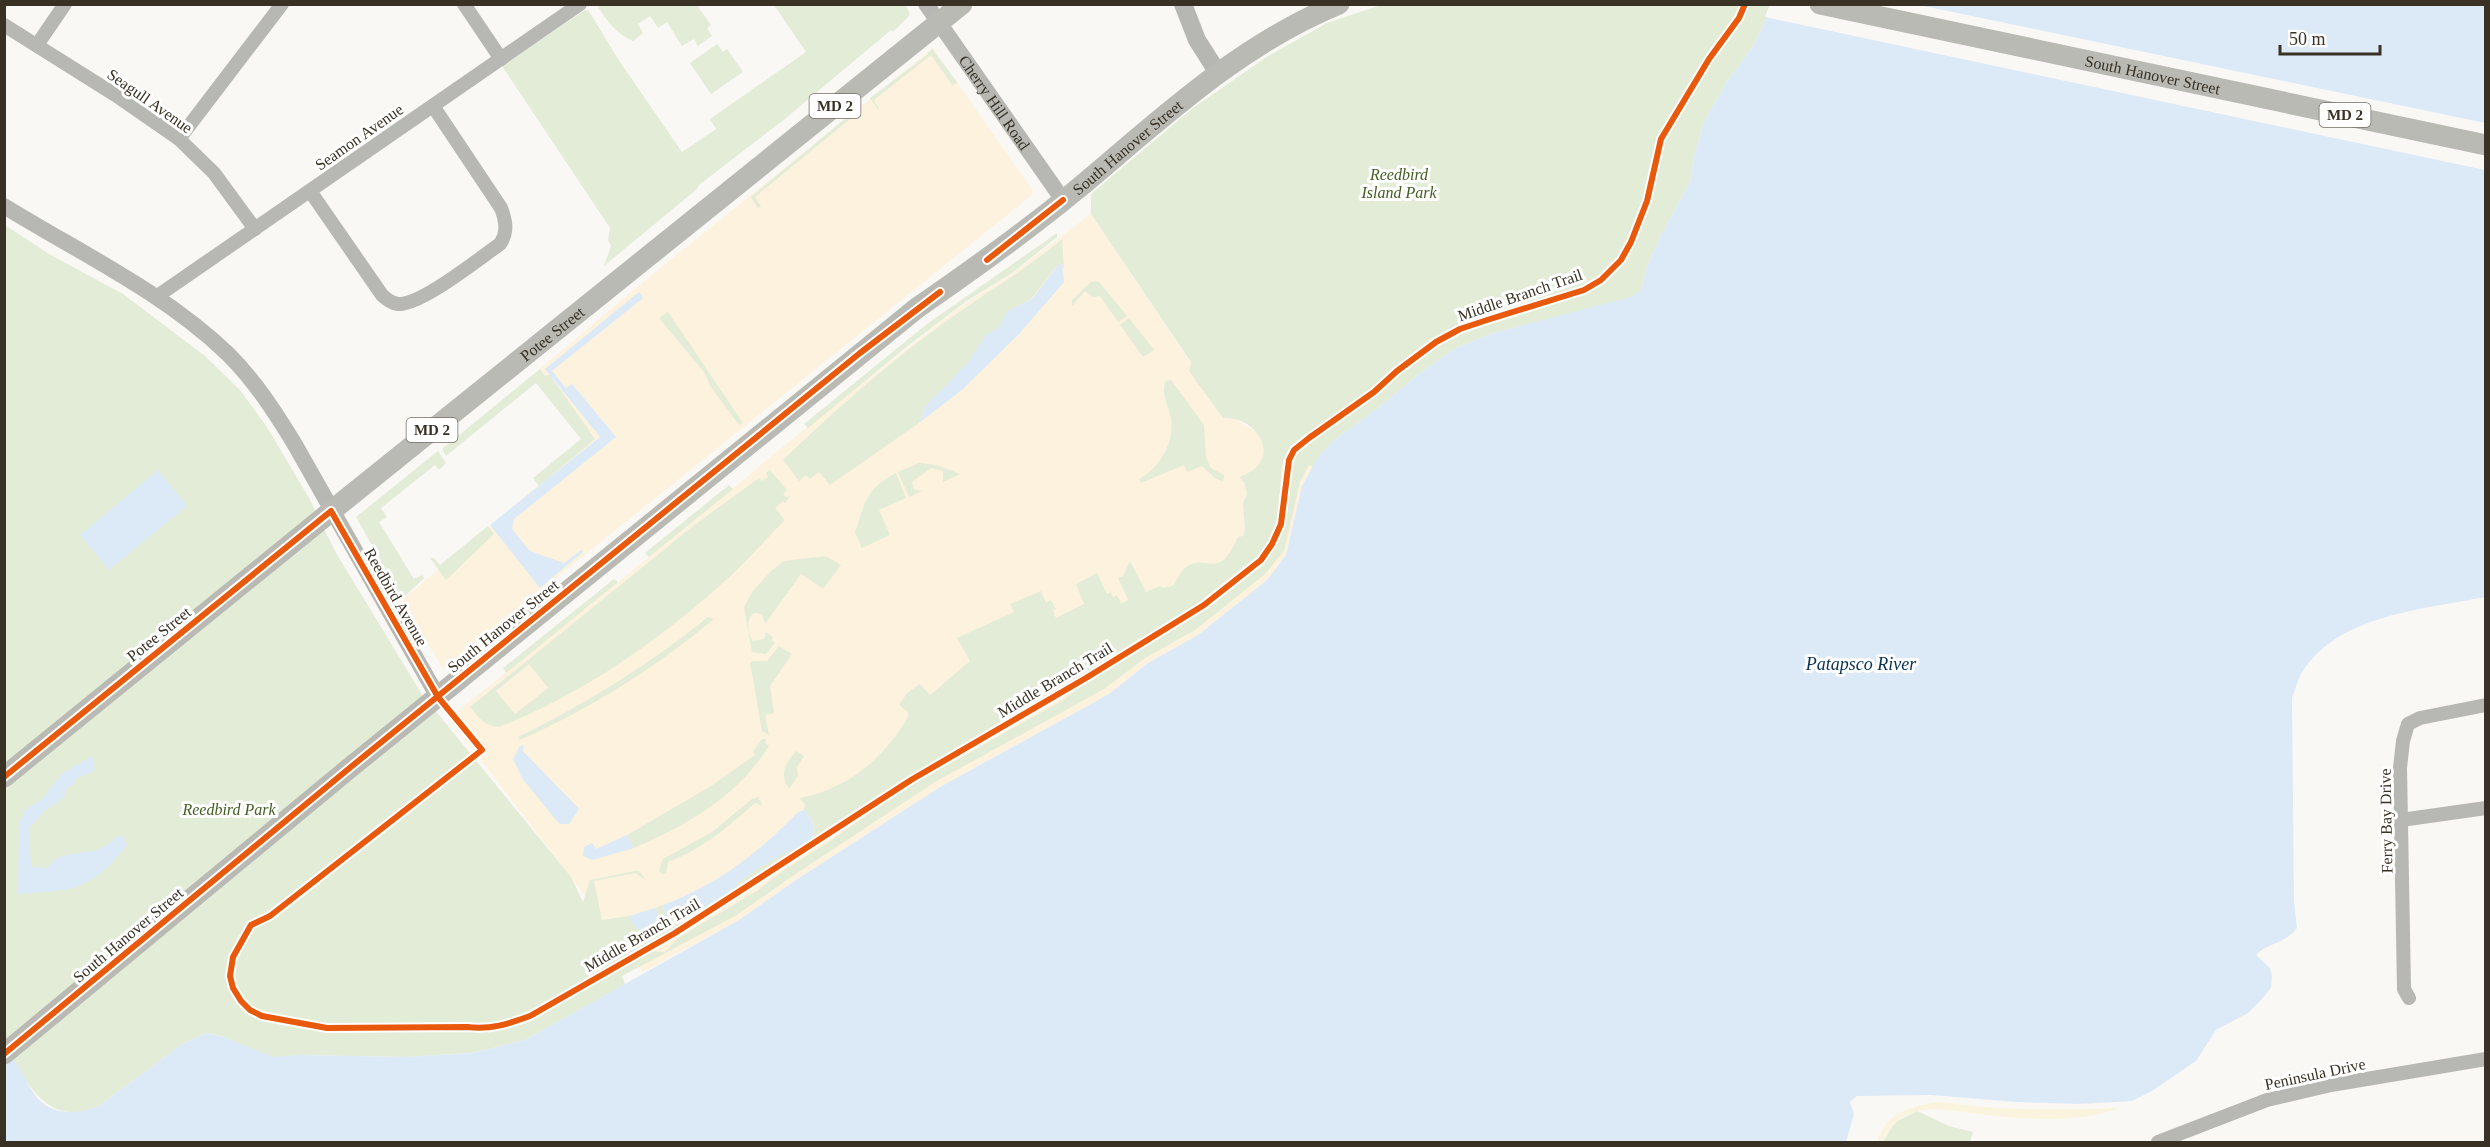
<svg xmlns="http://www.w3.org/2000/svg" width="2490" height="1147" font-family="Georgia,serif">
	<rect width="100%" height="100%" fill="#faf8f5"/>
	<g fill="#fcf2de">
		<path d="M 933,48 L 1033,191 L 1032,195 L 443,669 L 402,600 L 591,441 L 540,369 L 648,278 Z"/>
		<path d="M 1091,214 L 1224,412 L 1313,467 L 1302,486 L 1286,555 L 1267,580 L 1198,635 L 1148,663 L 1109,694 L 940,787 L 796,880 L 739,920 L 643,972 L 449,718 L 700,516 L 775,453 L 958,308 L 1011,274 Z"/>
	</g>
	<g fill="#e3ecd7" fill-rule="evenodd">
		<path d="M 597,5 L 697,5 L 711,25 L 707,28 L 712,36 L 698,46 L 694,39 L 682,46 L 667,22 L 658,28 L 650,16 L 638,24 L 643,33 L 633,41 C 615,33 607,21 597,5 Z"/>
		<path d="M 774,5 L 906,5 L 910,15 L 893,32 L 891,30 L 786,118 L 699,185 L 697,189 L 604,266 L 611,246 L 608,240 L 610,228 L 502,66 L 585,10 L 589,11 L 618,59 L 682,152 L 716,129 L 710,119 L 806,52 Z"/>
		<path d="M 1381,5 L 1773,5 L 1754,45 L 1726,83 L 1704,122 L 1694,157 L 1690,182 L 1660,237 L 1647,267 L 1641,290 L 1632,297 L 1494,333 L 1456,348 L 1419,374 L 1378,408 L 1336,439 L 1318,457 L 1313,467 L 1309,465 L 1300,482 L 1284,551 L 1264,575 L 1195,630 L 1145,658 L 1104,689 L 935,782 L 794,875 L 737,915 L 622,976 L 625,984 L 525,1040 L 472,1053 L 407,1057 L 298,1055 L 274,1058 L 224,1037 L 207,1033 L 184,1043 L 100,1105 C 49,1130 29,1085 5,1048 L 5,225 L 49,254 L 123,294 L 205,356 L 240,390 L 267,427 L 309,498 L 335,551 L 421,693 L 571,877 L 583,902 L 590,880 L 635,871 L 639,871 L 646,880 L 635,873 L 594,881 L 602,920 L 629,916 L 631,921 L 663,926 L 655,908 L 663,905 L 665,913 L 681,917 L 706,906 L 711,906 L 725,898 L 732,887 L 751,872 L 790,850 L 796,850 L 712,908 L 616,965 L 618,969 L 649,951 L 665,952 L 678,938 L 757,891 L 784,870 L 829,842 L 901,791 L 1065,699 C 1119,652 1188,625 1243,578 C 1256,567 1270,556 1277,541 C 1290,516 1282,480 1294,456 L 1287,451 L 1282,466 L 1278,517 L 1272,538 L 1264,552 L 1247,569 L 1194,609 L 868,802 L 812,838 C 817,827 812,818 804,810 L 805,804 L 799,798 C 847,790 884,758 908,717 L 908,712 L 899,705 L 907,693 L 920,684 L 930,695 L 970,661 L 957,638 L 1014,612 L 1010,604 L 1041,591 L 1046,603 L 1051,600 L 1056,609 L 1053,611 L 1056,618 L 1084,604 L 1076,584 L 1097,573 L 1107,594 L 1111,592 L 1113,597 L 1117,595 L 1121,604 L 1128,600 L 1118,578 L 1123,576 L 1130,561 L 1146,592 L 1160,586 L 1163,588 L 1173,586 C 1177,580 1181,571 1186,567 C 1207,552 1218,583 1238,537 L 1243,536 L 1245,530 L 1243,504 L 1247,493 L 1244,482 L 1239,477 C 1285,462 1259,416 1223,418 L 1189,371 L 1191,362 L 1091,214 L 1091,194 L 1193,108 L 1268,56 L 1327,23 Z"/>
		<path d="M 717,44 L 723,52 L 727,49 L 743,72 L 711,94 L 690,63 Z"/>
		<path d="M 932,49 L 957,82 L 953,86 L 931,55 L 874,100 L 879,109 L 878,110 L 870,98 L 926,56 Z"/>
		<path d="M 853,112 L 863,124 L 855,115 L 755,197 L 761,206 L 758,208 L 751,197 Z"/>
		<path d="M 1057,233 L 1057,237 L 1012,273 L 965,302 L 904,349 L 808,428 L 804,424 L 927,324 Z"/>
		<path d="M 1062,239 L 1064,270 L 1062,264 L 1057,266 L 1031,299 L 1018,306 L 999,327 L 985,336 L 970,360 L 925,407 L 919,423 L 830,485 L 819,472 L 810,479 L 806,475 L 799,481 L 783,460 C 837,408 900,353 962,310 C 996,287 1030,266 1062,239 Z"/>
		<path d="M 1096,281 L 1099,282 L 1127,316 L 1118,322 L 1100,296 L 1093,297 L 1085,291 L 1072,306 L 1072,300 L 1091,282 Z"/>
		<path d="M 668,312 L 743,423 L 739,425 L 711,387 L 704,372 L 659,318 Z"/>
		<path d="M 1129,318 L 1154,350 L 1143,357 L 1120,325 Z"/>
		<path d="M 540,369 L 545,376 L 550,375 L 595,439 L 539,486 L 533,478 L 581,439 L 536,383 L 446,456 L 442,449 Z"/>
		<path d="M 1171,380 L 1204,425 L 1206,458 L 1211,468 L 1224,475 L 1223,482 L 1215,478 L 1202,466 L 1187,472 L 1184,465 L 1141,483 L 1139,479 C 1160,468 1175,442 1171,418 C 1169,407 1160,392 1166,381 Z"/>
		<path d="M 438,451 L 446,463 L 439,470 L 435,465 L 381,508 L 387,517 L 379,522 L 414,579 L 422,575 L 424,578 L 402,599 L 356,517 Z"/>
		<path d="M 919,463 L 937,465 L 960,474 L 943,482 L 943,471 L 931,468 L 912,482 L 914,489 L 922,491 L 909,497 L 898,472 Z"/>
		<path d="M 770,470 L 787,490 L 783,494 L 786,497 L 790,496 L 785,503 L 783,501 L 775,508 L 785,520 C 762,543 741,568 716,589 C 651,646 580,695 499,727 C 485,726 479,718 470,707 L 697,523 L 759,478 L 762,481 L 768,477 L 766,473 ZM 529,664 L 548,688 L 515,714 L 496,691 Z"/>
		<path d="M 896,473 L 906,498 L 879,510 L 890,535 L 862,548 L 855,532 C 866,501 865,490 896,473 Z"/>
		<path d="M 729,485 L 733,489 L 649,557 L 645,553 Z"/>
		<path d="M 488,526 L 494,534 L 446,580 L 430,558 L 434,558 L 440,565 Z"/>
		<path d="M 826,556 L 841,565 L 823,589 L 801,574 L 765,624 L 762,614 L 754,613 C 746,619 747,633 753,641 L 764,639 L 766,632 L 773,637 L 772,640 L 775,643 L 766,654 L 752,652 L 744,607 L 752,592 L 771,571 L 784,561 Z"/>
		<path d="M 614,579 L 618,582 L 506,673 L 503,668 Z"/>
		<path d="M 708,617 L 714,619 C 655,668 590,709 520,740 L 518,737 C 587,703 649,665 708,617 Z"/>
		<path d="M 779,646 L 792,654 L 770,686 L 774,713 L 765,715 L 769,735 L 762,731 L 750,663 L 753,661 L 767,661 Z"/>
		<path d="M 762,739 L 766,739 L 765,743 L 769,746 C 737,797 687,825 634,848 L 627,835 L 711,786 L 755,755 L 753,751 Z"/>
		<path d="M 796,751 L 804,756 L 797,767 L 798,776 L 789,789 C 779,773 785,764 796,751 Z"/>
		<path d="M 758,797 L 763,806 L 755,803 C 729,826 701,850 668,862 L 666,873 L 662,874 L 659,871 L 663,859 L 712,832 L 752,799 Z"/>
		<path d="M 1917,1111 L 1949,1126 L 1973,1132 L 1970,1142 L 1883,1142 L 1894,1123 Z"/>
	</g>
	<path fill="#faf4de" d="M 1942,1102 C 2005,1111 2057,1110 2120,1108 C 2073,1125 2019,1119 1970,1113 C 1951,1111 1933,1106 1915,1112 C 1898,1117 1890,1127 1883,1142 L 1877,1142 C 1886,1111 1914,1105 1942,1102 Z"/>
	<g fill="#dceaf8">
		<path d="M 1773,5 L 2485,5 L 2485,597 C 2423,610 2335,614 2300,676 C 2297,682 2295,691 2292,698 L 2294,901 L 2297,928 C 2284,945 2268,942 2256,955 L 2270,968 L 2272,975 L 2271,988 L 2261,1000 L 2248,1013 L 2216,1030 L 2196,1061 L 2152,1091 L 2132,1101 L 2078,1104 L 2017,1102 L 1931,1095 L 1857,1096 L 1850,1102 L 1854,1114 L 1846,1142 L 5,1142 L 4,1048 C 18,1061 23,1076 33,1092 C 48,1116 77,1116 100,1105 L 184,1043 L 207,1033 L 224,1037 L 274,1057 L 298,1055 L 407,1057 L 472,1053 L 525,1040 L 739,920 L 796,880 L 940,787 L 1109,694 L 1148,663 L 1198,635 L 1267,580 L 1286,555 L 1302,486 L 1318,457 L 1336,439 L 1378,408 L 1419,374 L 1456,348 L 1494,333 L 1631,297 L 1641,290 L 1647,267 L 1660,237 L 1690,182 L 1694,157 L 1704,122 L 1726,83 L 1754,45 Z"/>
		<path d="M 1059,264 L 1062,264 L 1064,282 L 1019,334 L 963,389 L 919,423 L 925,407 L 970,360 L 985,336 L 999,327 L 1008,311 L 1032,299 Z"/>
		<path d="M 639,292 L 643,298 L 552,371 L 566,388 L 572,384 L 616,437 L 514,519 L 512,529 L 530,551 L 564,563 L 581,550 L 583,552 L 540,588 L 490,525 L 600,437 L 545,369 Z"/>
		<path d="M 158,470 L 187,506 L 109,570 L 80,535 Z"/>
		<path d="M 524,745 L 523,751 L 579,809 L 569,824 L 560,824 L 556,820 L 522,778 L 513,759 L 520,746 Z"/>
		<path d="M 92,756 L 95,770 L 76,779 L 74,784 L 67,788 C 64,801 57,802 47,809 C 41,814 35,822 29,828 L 31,867 L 48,868 C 62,844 96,862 116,837 L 124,836 L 127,845 C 89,892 75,890 18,894 L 19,822 L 23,817 L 23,812 L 43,798 L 63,773 Z"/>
		<path d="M 804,810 C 818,823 818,844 796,850 C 793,850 790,850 787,852 C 774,859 759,867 747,876 C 736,884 719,907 706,906 L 674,919 L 665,913 L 663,905 C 717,885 758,853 798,812 Z"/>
		<path d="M 627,835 L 634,848 L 592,860 L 583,856 L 584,847 L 592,843 L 596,849 Z"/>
		<path d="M 655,908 L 663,927 C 649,934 635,934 629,916 Z"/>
	</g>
	<path fill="#faf8f5" d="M 1770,4 L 1919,5 L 2485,123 L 2485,170 L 1765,17 Z"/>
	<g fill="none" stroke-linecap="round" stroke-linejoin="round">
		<g stroke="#b7b7b3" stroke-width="14">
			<path d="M 464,4 L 501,59"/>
			<path d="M 4,25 L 117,96 L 179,139 L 214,173 L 255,229"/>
			<path d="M 37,45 L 65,4"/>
			<path d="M 179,139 L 282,4"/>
			<path d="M 310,191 L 382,295 C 387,300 391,303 398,304 C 420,306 480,258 500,244 C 508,232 506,221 501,208 L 433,106"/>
			<path d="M 156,297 L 580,4"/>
			<path d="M 2401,820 L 2486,808"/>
			<path d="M 2409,998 L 2404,989 L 2400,768 L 2403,741 L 2408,724 L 2420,718 L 2486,705"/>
			<path d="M 2158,1142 L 2267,1100 L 2331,1085 L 2486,1059"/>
		</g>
		<g stroke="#b7b7b3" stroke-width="16">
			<path id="s1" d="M 926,4 L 1063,200"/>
			<path d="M 4,206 C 80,253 164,292 229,355 C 255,381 275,412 294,443 L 438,697"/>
		</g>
		<path stroke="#b6b7b2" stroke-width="18" d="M 1183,4 L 1197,40 L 1218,73"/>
		<g stroke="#b9bab4" stroke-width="21">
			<path id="s2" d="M 1820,4 L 2486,145"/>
			<path id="s3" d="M 4,777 L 345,500 L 962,4"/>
			<path id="s4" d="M 4,1054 L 352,766 L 917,308 C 972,270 1024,233 1075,191 C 1158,122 1238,45 1339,4"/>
		</g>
		<defs>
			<g id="cycleway">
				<path d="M 987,260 L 1063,200"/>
				<path d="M 4,777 L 331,511 L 438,697 L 482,750 L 270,916 L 251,925 L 233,957 L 230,976 L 233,988 L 241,1001 L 250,1010 L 262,1016 L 327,1028 L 467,1027 C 491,1030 508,1024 530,1016 L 675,933 L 911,780 L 1086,678 L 1204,605 L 1261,560 L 1272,544 L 1281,524 L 1289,460 L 1294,450 L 1309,438 L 1374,392 L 1397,371 L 1436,342 L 1460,329 L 1487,320 L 1584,290 L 1601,280 L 1621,260 L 1631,242 L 1647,201 L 1661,139 L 1709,59 L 1739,18 L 1745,4"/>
				<path d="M 4,1054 L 352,766 L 860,353 L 940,292"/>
			</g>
		</defs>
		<use href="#cycleway" stroke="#fff" stroke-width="10"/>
		<use href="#cycleway" stroke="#e8590c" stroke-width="6"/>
	</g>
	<g text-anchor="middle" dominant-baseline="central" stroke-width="6" stroke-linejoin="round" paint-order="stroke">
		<g fill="#fff" stroke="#746f66" stroke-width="1.5">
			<rect x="809.5" y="94" width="51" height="24" rx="4.5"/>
			<rect x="2319.5" y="103" width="51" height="24" rx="4.5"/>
			<rect x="406.5" y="418" width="51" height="24" rx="4.5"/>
		</g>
		<g font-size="15" font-weight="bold" fill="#383124">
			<text x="835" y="106">MD 2</text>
			<text x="2345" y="115">MD 2</text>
			<text x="432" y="430">MD 2</text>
		</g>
		<g font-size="16" fill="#383124" stroke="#fff">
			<text stroke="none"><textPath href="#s2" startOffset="340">South Hanover Street</textPath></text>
			<text transform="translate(150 101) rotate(35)">Seagull Avenue</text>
			<text stroke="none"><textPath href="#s1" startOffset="120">Cherry Hill Road</textPath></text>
			<text transform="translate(359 137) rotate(-35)">Seamon Avenue</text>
			<text stroke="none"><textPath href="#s4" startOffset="1444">South Hanover Street</textPath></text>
			<text transform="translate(1520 295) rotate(-19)">Middle Branch Trail</text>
			<text stroke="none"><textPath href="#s3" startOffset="705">Potee Street</textPath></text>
			<text transform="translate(396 597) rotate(60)">Reedbird Avenue</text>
			<text transform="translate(503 626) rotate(-39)">South Hanover Street</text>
			<text transform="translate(159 634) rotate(-39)">Potee Street</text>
			<text transform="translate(1055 680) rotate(-31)">Middle Branch Trail</text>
			<text transform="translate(2386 821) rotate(-91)">Ferry Bay Drive</text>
			<text transform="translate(128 935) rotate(-40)">South Hanover Street</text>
			<text transform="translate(642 935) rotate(-30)">Middle Branch Trail</text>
			<text transform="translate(2315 1074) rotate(-12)">Peninsula Drive</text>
		</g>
		<g font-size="16" font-style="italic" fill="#445d23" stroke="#fff">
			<text x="1399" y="174">Reedbird<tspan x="1399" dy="18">Island Park</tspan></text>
			<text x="229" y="809">Reedbird Park</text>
		</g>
		<g font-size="18" font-style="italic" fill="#073251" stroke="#fff">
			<text x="1861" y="664">Patapsco River</text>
		</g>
	</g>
	<rect width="2490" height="1147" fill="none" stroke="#383124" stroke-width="12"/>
	<path d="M2280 45v9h100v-9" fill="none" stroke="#383124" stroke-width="3"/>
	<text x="2289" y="45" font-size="18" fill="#383124" stroke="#ffffff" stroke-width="4.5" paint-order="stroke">50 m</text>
</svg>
